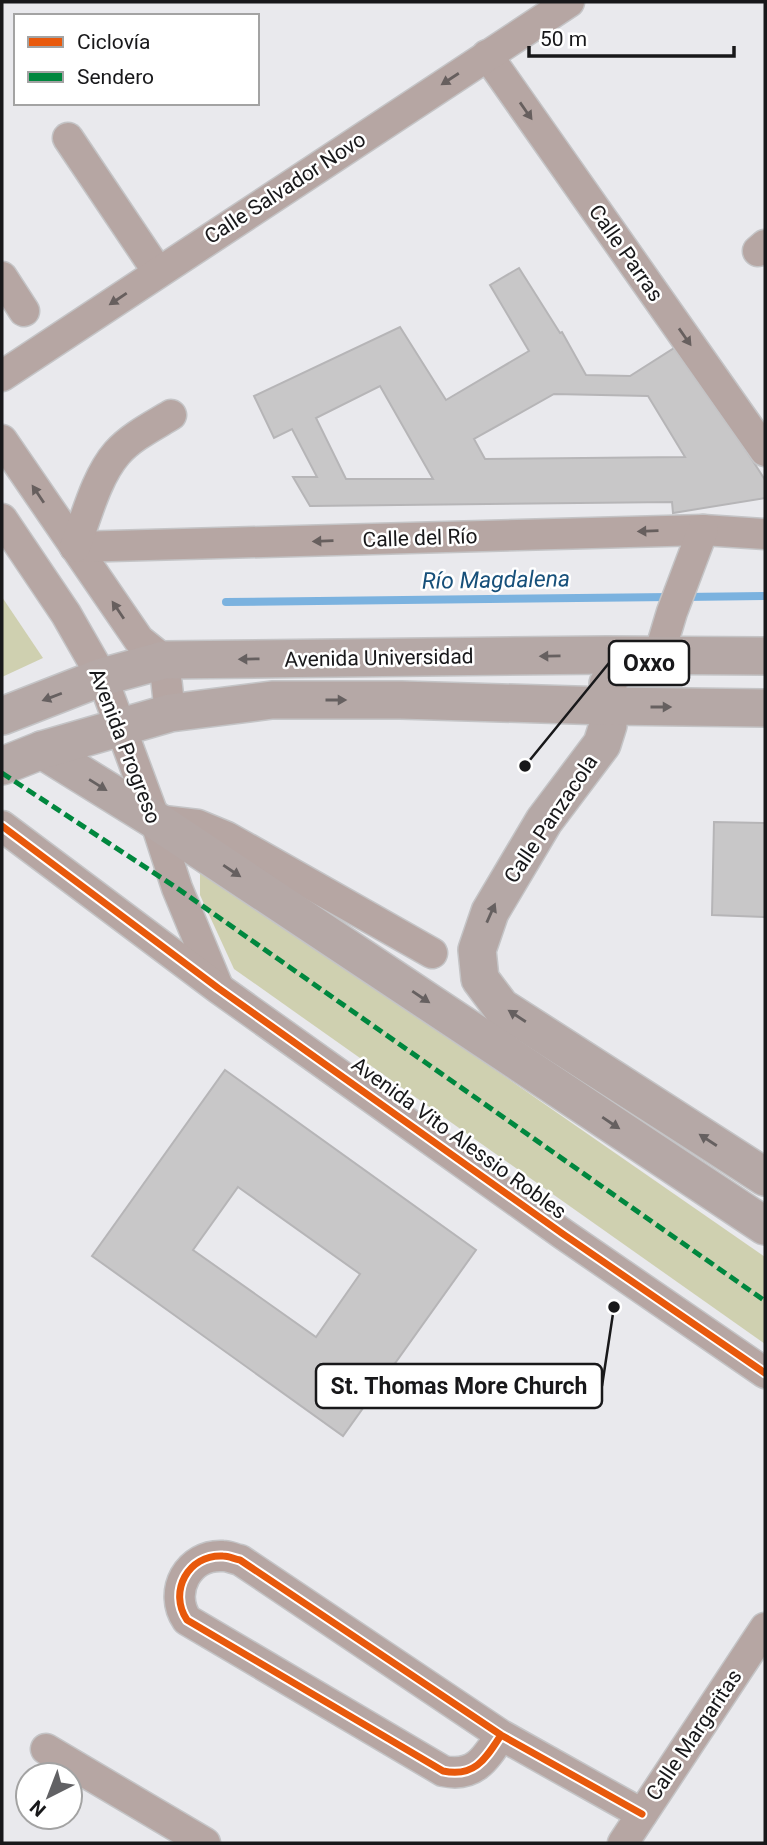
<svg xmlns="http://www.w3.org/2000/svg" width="767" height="1845" font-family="Roboto,sans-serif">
	<rect width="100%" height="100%" fill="#e9e9ed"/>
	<g fill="#cfd0b0">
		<path d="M 2,597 L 43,658 L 2,677 Z"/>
		<path d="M 200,865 L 765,1257 L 765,1344 L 234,969 L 200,895 Z"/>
	</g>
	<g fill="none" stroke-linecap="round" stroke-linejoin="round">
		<g stroke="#7bb2df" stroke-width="8">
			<path d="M 684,597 L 765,596"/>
			<path d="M 226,602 L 671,597"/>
		</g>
	</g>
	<g fill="#c8c7c8" stroke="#b6b5b7" stroke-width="2" fill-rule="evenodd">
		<path d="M 519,268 L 560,333 L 562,332 L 586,375 L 630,376 L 679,345 L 765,480 L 765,498 L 673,513 L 672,502 L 310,506 L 293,477 L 317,477 L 292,429 L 274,438 L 254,396 L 400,327 L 446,400 L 529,351 L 490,285 ZM 380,386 L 433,479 L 346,479 L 316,418 ZM 554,394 L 648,396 L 685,457 L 485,459 L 474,439 Z"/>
		<path d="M 714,822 L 765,823 L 765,917 L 712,915 Z"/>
		<path d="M 225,1070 L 476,1250 L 343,1436 L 92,1256 ZM 238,1187 L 360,1274 L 316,1337 L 193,1250 Z"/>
	</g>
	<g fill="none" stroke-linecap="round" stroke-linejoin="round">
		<defs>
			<g id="minor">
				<path d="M 487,55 L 765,451"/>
				<path d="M 68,138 L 158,272"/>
				<path d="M 758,251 L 765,245"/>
				<path d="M 2,277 L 24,311"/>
				<path d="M 2,376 L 569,2"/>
				<path d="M 2,440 L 139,640 L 164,660 L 170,713"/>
				<path d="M 2,519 L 66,614 L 102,677 L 155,820 L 177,888 L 218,987"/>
				<path d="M 75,547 L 703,530 L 765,534"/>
				<path d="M 75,547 C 86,518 96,477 117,453 C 131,437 153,426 171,415"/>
				<path d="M 659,655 L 672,612 L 703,530"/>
				<path d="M 155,820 L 198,825 L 227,837 L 432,953"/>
				<path d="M 2,826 L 218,988 L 563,1234 L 765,1373"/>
				<path d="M 501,1735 C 486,1758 475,1778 443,1771 L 187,1620 C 168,1592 188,1554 223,1556 C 229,1556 234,1559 240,1560 L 501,1735 L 642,1814"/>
				<path d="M 46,1749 L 205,1843"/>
				<path d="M 623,1843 L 765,1628"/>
			</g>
			<g id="major">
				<path d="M 608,684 L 608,725 L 602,744 L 544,821 L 490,912 L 477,950 L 480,979 L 501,1007 L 765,1177"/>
				<path d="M 2,716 L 102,677 L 164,660 L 607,655 L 765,656"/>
				<path d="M 42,750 L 155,820 L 765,1226"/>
				<path d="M 2,766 L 42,750 L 170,713 L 272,700 L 401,700 L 608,706 L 765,708"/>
			</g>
		</defs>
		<use href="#minor" stroke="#c4c4c6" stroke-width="33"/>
		<use href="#major" stroke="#c4c4c6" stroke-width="40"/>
		<use href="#minor" stroke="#b6a6a3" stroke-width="30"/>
		<use href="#major" stroke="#b5a8a6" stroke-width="37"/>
		<path stroke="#00873e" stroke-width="5" stroke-dasharray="10 5" stroke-linecap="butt" d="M 2,773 L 177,888 L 765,1301"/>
		<defs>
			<g id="cycleway">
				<path d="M 2,826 L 218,988 L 563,1234 L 765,1373"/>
				<path d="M 501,1735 C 486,1758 475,1778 443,1771 L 187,1620 C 168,1592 188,1554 223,1556 C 229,1556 234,1559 240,1560 L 501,1735 L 642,1814"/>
			</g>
		</defs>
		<use href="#cycleway" stroke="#fff" stroke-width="11"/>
		<use href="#cycleway" stroke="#e8590c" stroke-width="7"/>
	</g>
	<defs><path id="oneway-solid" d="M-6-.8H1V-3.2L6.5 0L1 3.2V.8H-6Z" transform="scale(1.75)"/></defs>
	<g fill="#675f5e">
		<use href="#oneway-solid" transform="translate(450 79) rotate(147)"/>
		<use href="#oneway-solid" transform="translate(526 111) rotate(55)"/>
		<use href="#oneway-solid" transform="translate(118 299) rotate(146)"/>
		<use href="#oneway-solid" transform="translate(685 337) rotate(55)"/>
		<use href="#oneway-solid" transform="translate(38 494) rotate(-124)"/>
		<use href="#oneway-solid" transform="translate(648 531) rotate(178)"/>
		<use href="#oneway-solid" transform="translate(323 541) rotate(178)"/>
		<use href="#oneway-solid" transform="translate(118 610) rotate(-124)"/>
	</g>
	<g fill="#666060">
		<use href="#oneway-solid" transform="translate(550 656) rotate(179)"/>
		<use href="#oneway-solid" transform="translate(249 659) rotate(179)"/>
		<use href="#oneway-solid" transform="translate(52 697) rotate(159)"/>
		<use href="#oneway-solid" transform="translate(336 700)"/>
		<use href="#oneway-solid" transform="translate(661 707)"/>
		<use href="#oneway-solid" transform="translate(98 785) rotate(32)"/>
		<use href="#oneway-solid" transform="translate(232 871) rotate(34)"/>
		<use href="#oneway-solid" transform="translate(491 913) rotate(-66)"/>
		<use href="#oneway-solid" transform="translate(421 997) rotate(34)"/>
		<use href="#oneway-solid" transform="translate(517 1016) rotate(-147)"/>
		<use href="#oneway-solid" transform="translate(611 1123) rotate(34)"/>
		<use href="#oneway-solid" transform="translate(708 1140) rotate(-147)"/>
	</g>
	<g text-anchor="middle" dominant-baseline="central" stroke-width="5" stroke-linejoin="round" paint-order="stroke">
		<g font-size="21" fill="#18181a" stroke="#fff">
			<text transform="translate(285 188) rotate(-33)">Calle Salvador Novo</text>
			<text transform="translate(626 253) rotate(55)">Calle Parras</text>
			<text transform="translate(420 538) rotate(-2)">Calle del Río</text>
			<text transform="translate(379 658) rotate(-1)">Avenida Universidad</text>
			<text transform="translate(125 746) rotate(69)">Avenida Progreso</text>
			<text transform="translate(551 819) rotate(-56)">Calle Panzacola</text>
			<text transform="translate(459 1138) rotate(36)">Avenida Vito Alessio Robles</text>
			<text transform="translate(694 1735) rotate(-56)">Calle Margaritas</text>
		</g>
		<g font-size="23" font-style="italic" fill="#17507a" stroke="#fff">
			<text transform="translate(496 580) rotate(-1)">Río Magdalena</text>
		</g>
	</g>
	<path fill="none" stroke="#18181a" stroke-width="2.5" d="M525 766L609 663M614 1307L602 1386"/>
	<g fill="#18181a" stroke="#fff" stroke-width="2.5">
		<circle cx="525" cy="766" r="7"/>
		<circle cx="614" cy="1307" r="7"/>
	</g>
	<g fill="#fff" stroke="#18181a" stroke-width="2.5">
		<rect x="609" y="641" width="80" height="44" rx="7"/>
		<rect x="316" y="1364" width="286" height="44" rx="7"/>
	</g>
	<g font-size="23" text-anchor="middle" font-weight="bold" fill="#18181a">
		<text x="649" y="671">Oxxo</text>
		<text x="459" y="1394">St. Thomas More Church</text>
	</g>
	<rect width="767" height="1845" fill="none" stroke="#18181a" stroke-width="7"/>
	<rect x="14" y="14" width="245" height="91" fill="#ffffff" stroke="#a3a3a3" stroke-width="2"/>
	<rect x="28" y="37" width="35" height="10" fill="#e8590c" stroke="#a3a3a3" stroke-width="2"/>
	<text x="77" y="49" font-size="21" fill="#18181a">Ciclovía</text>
	<rect x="28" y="72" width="35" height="10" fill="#00873e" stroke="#a3a3a3" stroke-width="2"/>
	<text x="77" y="84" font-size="21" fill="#18181a">Sendero</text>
	<g transform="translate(49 1796) rotate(222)"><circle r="33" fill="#ffffff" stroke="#a3a3a3" stroke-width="2"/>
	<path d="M0-5L12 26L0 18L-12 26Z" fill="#616164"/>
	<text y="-10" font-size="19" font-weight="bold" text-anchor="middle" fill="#18181a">N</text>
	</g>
	<path d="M529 46v10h205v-10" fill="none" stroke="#18181a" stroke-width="3.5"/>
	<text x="540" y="46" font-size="21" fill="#18181a" stroke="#ffffff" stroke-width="5" paint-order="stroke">50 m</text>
</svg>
